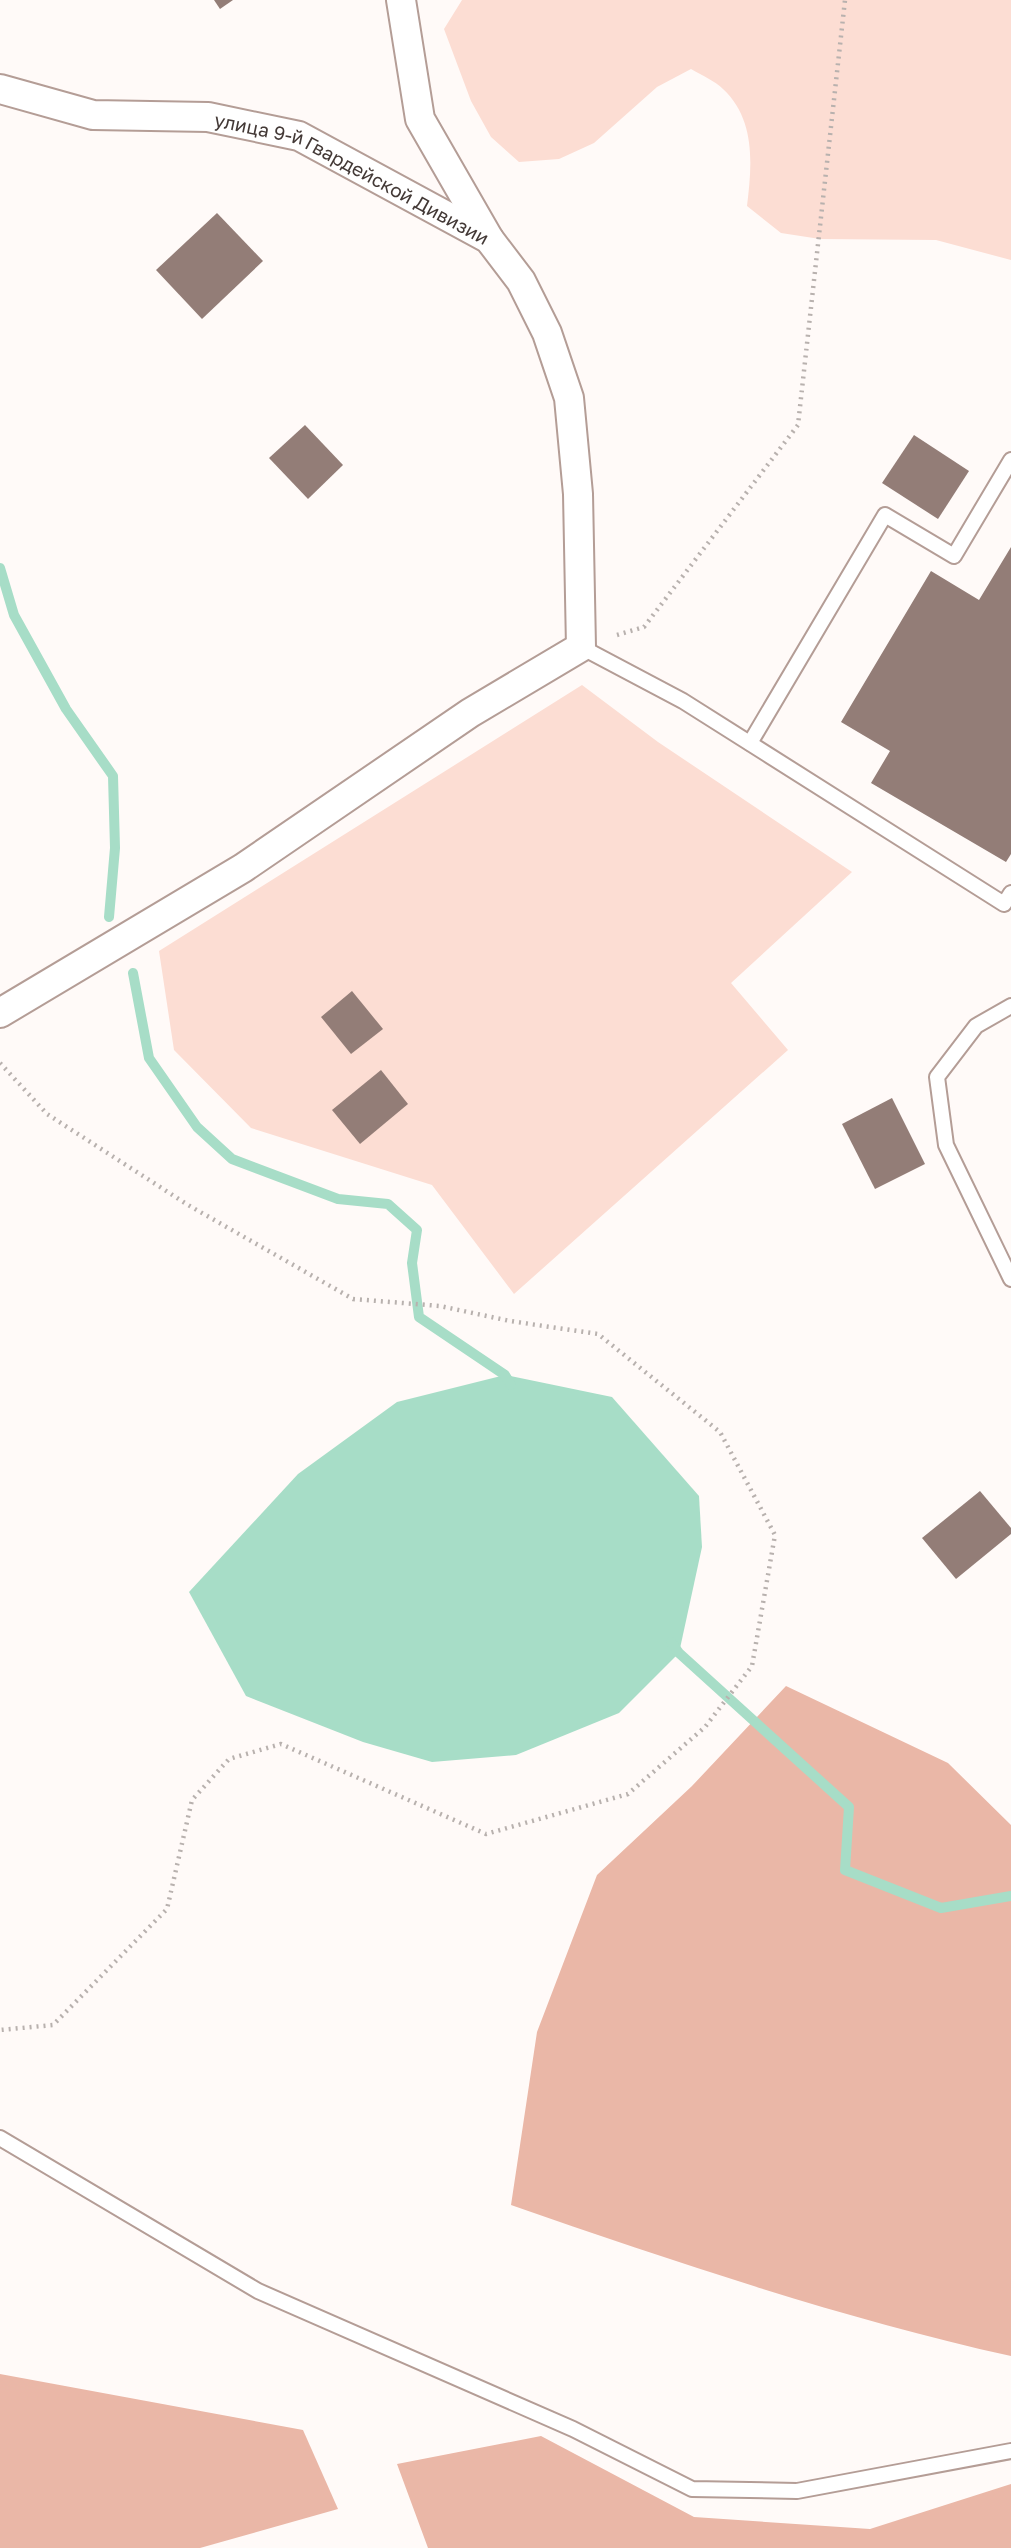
<svg xmlns="http://www.w3.org/2000/svg" width="1011" height="2548" font-family="'Golos Text',sans-serif">
	<rect width="100%" height="100%" fill="#fffaf8"/>
	<g fill="#fcddd3">
		<path d="M 462,0 L 1011,0 L 1011,260 L 936,240 L 820,239 L 781,233 L 747,206 C 752,165 756,120 723,89 C 715,81 701,75 691,69 L 657,87 L 594,143 L 559,159 L 519,162 L 491,137 L 471,101 L 444,29 Z"/>
		<path d="M 582,685 L 658,742 L 852,872 L 731,983 L 788,1050 L 514,1294 L 432,1185 L 251,1128 L 174,1050 L 159,951 Z"/>
	</g>
	<g fill="#eab7a7">
		<path d="M 786,1686 L 948,1763 L 1011,1825 L 1011,2356 C 841,2318 675,2262 511,2205 L 537,2032 L 597,1875 L 692,1786 Z"/>
		<path d="M 0,2374 L 303,2430 L 338,2509 L 200,2548 L 0,2548 Z"/>
		<path d="M 541,2436 L 694,2517 L 870,2529 L 1011,2484 L 1011,2548 L 428,2548 L 397,2464 Z"/>
	</g>
	<path fill="#a7ddc7" d="M 505,1375 L 612,1397 L 699,1496 L 702,1547 L 679,1653 L 619,1713 L 516,1755 L 432,1762 L 363,1742 L 246,1696 L 189,1592 L 298,1474 L 397,1402 Z"/>
	<g fill="none" stroke-linecap="round" stroke-linejoin="round">
		<g stroke="#a7ddc7" stroke-width="10">
			<path d="M 0,568 L 14,615 L 66,709 L 113,776 L 115,848 L 109,917"/>
			<path d="M 133,973 L 149,1058 L 197,1127 L 232,1159 L 338,1199 L 388,1204 L 417,1230 L 412,1263 L 419,1317 L 505,1375 L 511,1385"/>
			<path d="M 671,1642 L 679,1653 L 849,1807 L 845,1870 L 941,1908 L 1011,1896"/>
		</g>
	</g>
	<g fill="#937d77">
		<path d="M 214,0 L 233,0 L 220,9 Z"/>
		<path d="M 217,213 L 263,261 L 202,319 L 156,270 Z"/>
		<path d="M 305,425 L 343,465 L 308,499 L 269,458 Z"/>
		<path d="M 914,435 L 969,471 L 938,519 L 882,483 Z"/>
		<path d="M 1011,547 L 1011,854 L 1006,862 L 871,783 L 890,751 L 841,722 L 931,571 L 979,600 Z"/>
		<path d="M 352,991 L 383,1029 L 351,1054 L 321,1017 Z"/>
		<path d="M 381,1070 L 408,1104 L 360,1144 L 332,1110 Z"/>
		<path d="M 892,1098 L 925,1164 L 875,1189 L 842,1124 Z"/>
		<path d="M 980,1491 L 1011,1528 L 1011,1534 L 956,1579 L 922,1538 Z"/>
	</g>
	<g fill="none" stroke-linecap="round" stroke-linejoin="round">
		<defs>
			<g id="lane">
				<path d="M 581,647 L 683,701 L 1004,904 L 1011,893"/>
				<path d="M 750,743 L 885,515 L 954,556 L 1011,460"/>
				<path d="M 1011,1006 L 976,1026 L 937,1077 L 946,1145 L 1011,1279"/>
				<path d="M 0,2138 L 258,2291 L 573,2429 L 692,2489 L 797,2491 L 1011,2451"/>
			</g>
			<g id="street">
				<path d="M 401,0 L 420,119 L 489,239"/>
				<path id="s1" d="M 0,89 L 93,115 L 208,117 L 299,136 L 489,239 L 521,281 L 547,333 L 569,398 L 578,494 L 581,647 L 470,713 L 243,868 L 0,1013"/>
			</g>
		</defs>
		<use href="#lane" stroke="#b49d96" stroke-width="18"/>
		<use href="#street" stroke="#b49d96" stroke-width="32"/>
		<g stroke="#b8b1ae" stroke-width="4.5" stroke-dasharray="2 5" stroke-linecap="butt">
			<path d="M 617,635 L 644,627 L 798,425 L 845,0"/>
			<path d="M 0,1063 L 47,1114 L 188,1205 L 353,1299 L 440,1306 L 510,1321 L 598,1334 L 720,1432 L 775,1535 L 752,1666 L 705,1727 L 628,1794 L 486,1834 L 281,1744 L 229,1759 L 192,1800 L 167,1909 L 53,2025 L 0,2030"/>
		</g>
		<use href="#lane" stroke="#fff" stroke-width="14"/>
		<use href="#street" stroke="#fff" stroke-width="28"/>
	</g>
	<g text-anchor="middle" dominant-baseline="central" stroke-width="7" stroke-linejoin="round" paint-order="stroke">
		<g font-size="19" fill="#433936" stroke="#fff">
			<text stroke="none"><textPath href="#s1" startOffset="369">улица 9-й Гвардейской Дивизии</textPath></text>
		</g>
	</g>
</svg>
